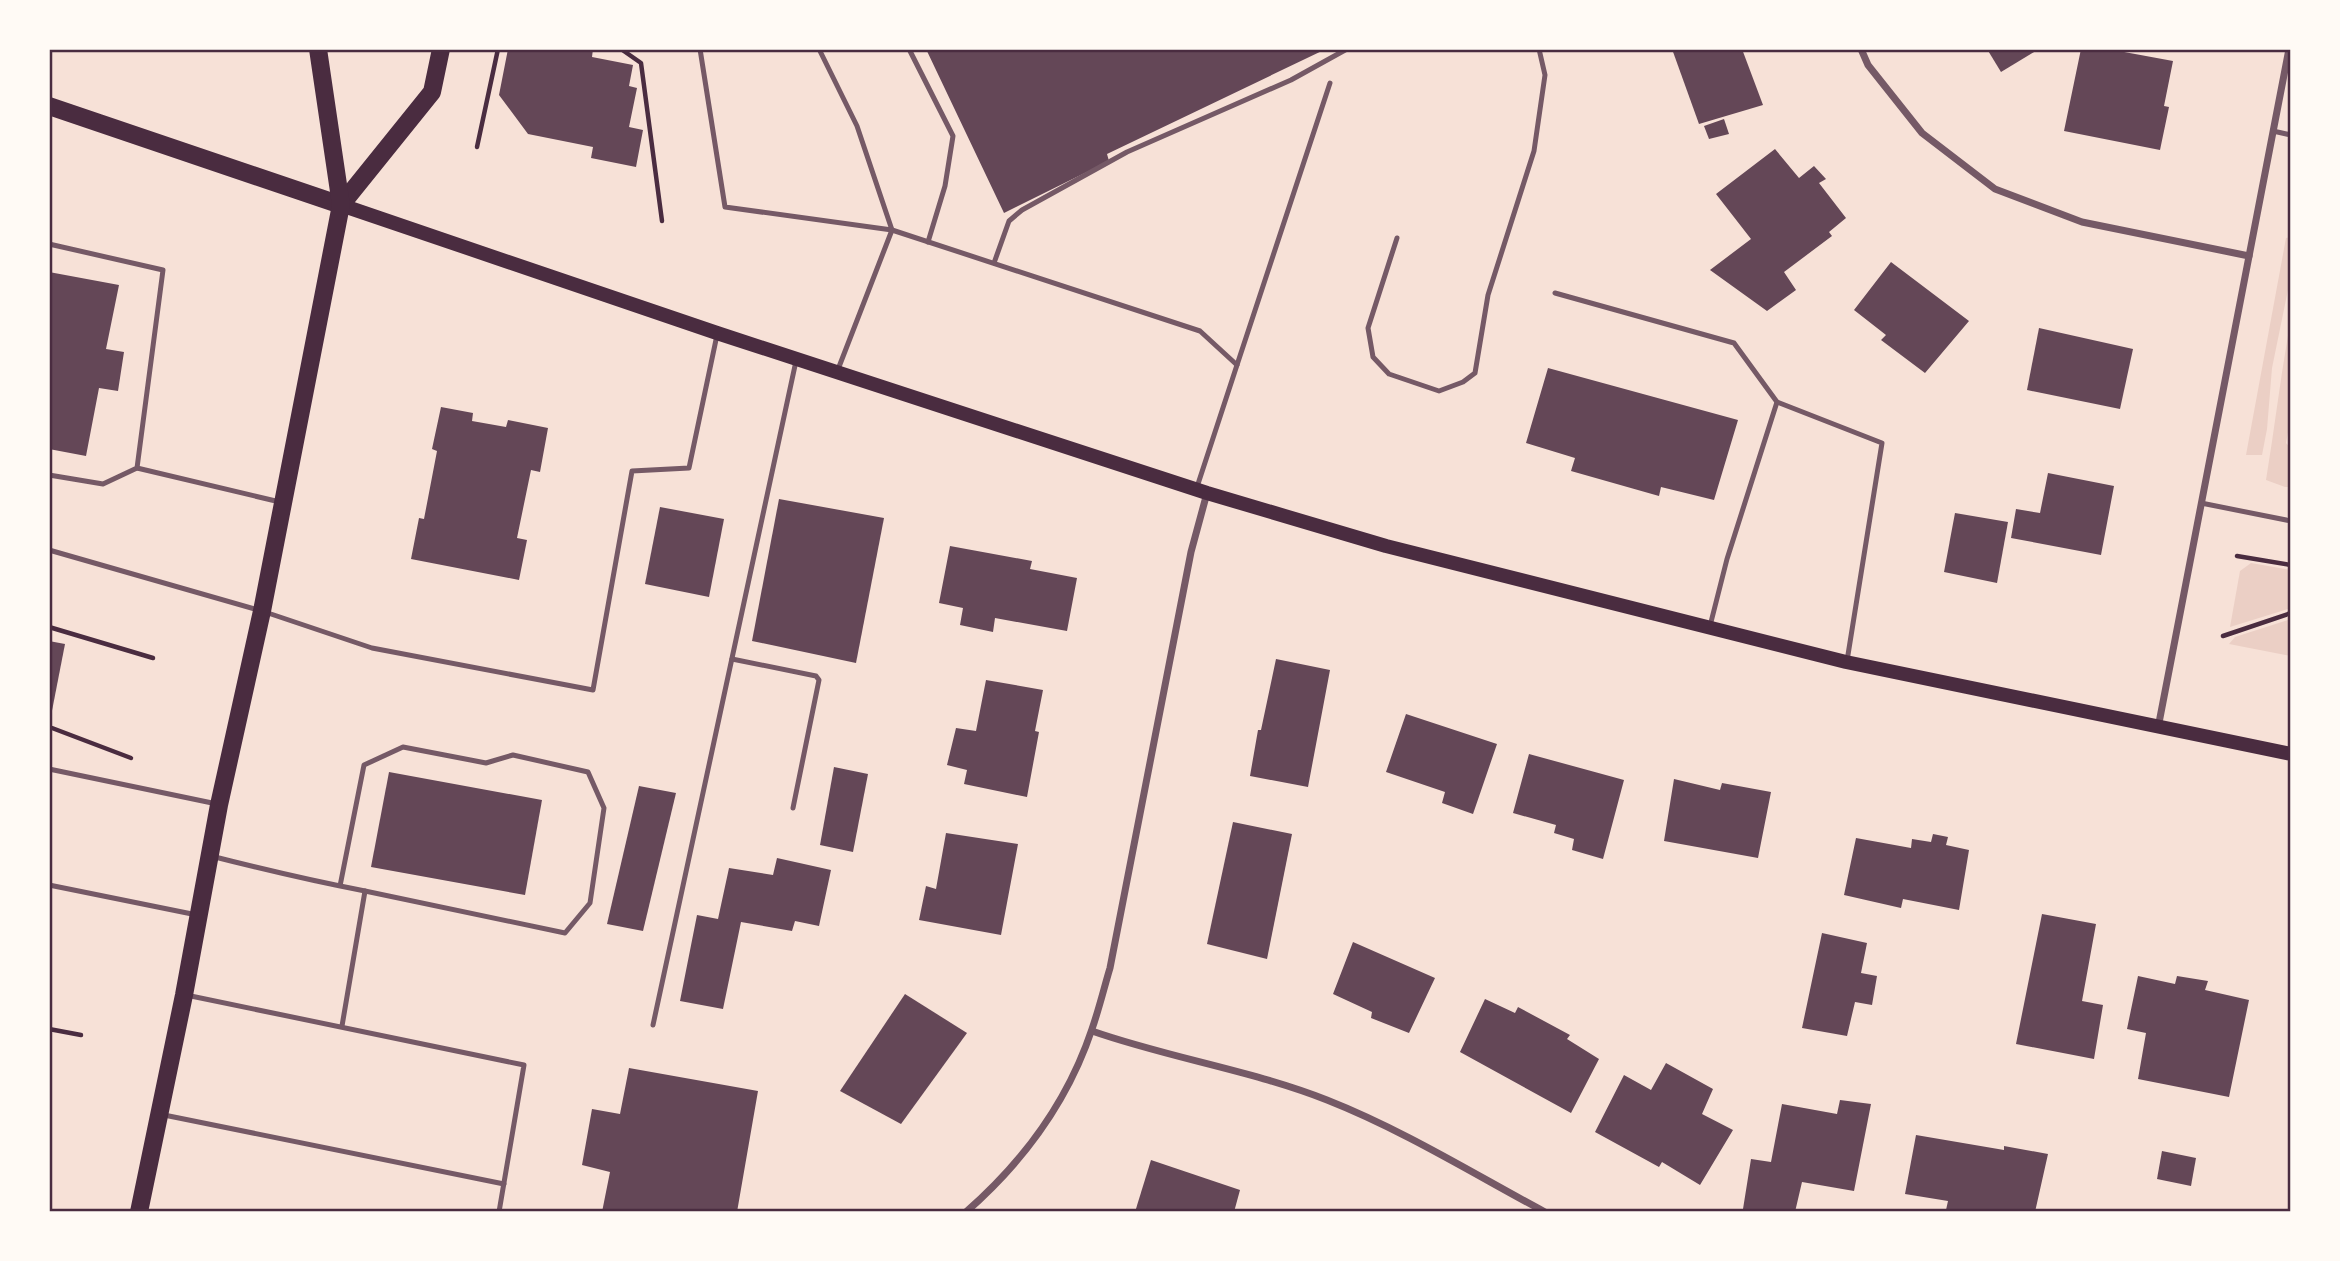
<svg xmlns="http://www.w3.org/2000/svg" width="2340" height="1261" font-family="'Nunito Sans',sans-serif">
	<rect width="100%" height="100%" fill="#f7e1d7"/>
	<g fill="#ebcfc5">
		<path d="M 2291,237 L 2291,275 L 2272,368 L 2267,429 L 2262,455 L 2246,455 L 2286,238 Z"/>
		<path d="M 2291,319 L 2291,416 L 2286,443 L 2291,449 L 2291,487 L 2285,487 L 2266,480 C 2275,426 2281,372 2291,319 Z"/>
		<path d="M 2251,563 L 2291,570 L 2291,608 L 2230,627 L 2240,571 Z"/>
		<path d="M 2291,619 L 2291,656 L 2229,644 L 2235,637 Z"/>
	</g>
	<g fill="#644757">
		<path d="M 508,49 L 593,49 L 592,57 L 633,65 L 629,86 L 637,88 L 629,127 L 643,130 L 636,167 L 591,158 L 593,147 L 528,134 L 499,95 Z"/>
		<path d="M 926,49 L 1326,49 L 1107,154 L 1109,161 L 1004,213 Z"/>
		<path d="M 1672,49 L 1742,49 L 1763,105 L 1699,124 Z"/>
		<path d="M 1987,49 L 2039,49 L 2001,72 Z"/>
		<path d="M 2081,49 L 2108,49 L 2173,61 L 2164,106 L 2169,107 L 2160,150 L 2064,131 Z"/>
		<path d="M 1724,119 L 1729,134 L 1709,139 L 1704,126 Z"/>
		<path d="M 1775,149 L 1799,178 L 1814,166 L 1826,179 L 1819,183 L 1846,218 L 1829,232 L 1832,236 L 1784,272 L 1796,290 L 1767,311 L 1710,270 L 1751,239 L 1716,194 Z"/>
		<path d="M 1891,262 L 1969,321 L 1925,373 L 1881,340 L 1886,335 L 1854,310 Z"/>
		<path d="M 49,272 L 119,285 L 106,349 L 124,352 L 118,391 L 99,388 L 86,456 L 49,449 Z"/>
		<path d="M 2039,328 L 2133,349 L 2120,409 L 2027,390 Z"/>
		<path d="M 1548,368 L 1738,420 L 1714,500 L 1661,487 L 1659,496 L 1571,471 L 1575,458 L 1526,443 Z"/>
		<path d="M 441,407 L 473,413 L 472,421 L 506,427 L 508,420 L 548,428 L 540,472 L 531,470 L 517,538 L 527,540 L 519,580 L 411,559 L 419,518 L 424,519 L 437,451 L 432,449 Z"/>
		<path d="M 2048,473 L 2114,486 L 2101,555 L 2011,538 L 2016,509 L 2040,513 Z"/>
		<path d="M 779,499 L 884,518 L 856,663 L 752,641 Z"/>
		<path d="M 660,507 L 724,519 L 709,597 L 645,584 Z"/>
		<path d="M 1955,513 L 2008,522 L 1997,583 L 1944,572 Z"/>
		<path d="M 950,546 L 1032,561 L 1030,569 L 1077,578 L 1067,631 L 995,618 L 993,632 L 960,625 L 963,608 L 939,603 Z"/>
		<path d="M 49,641 L 65,644 L 50,721 L 49,721 Z"/>
		<path d="M 1276,659 L 1330,670 L 1308,787 L 1250,776 L 1258,730 L 1261,730 Z"/>
		<path d="M 986,680 L 1043,690 L 1035,731 L 1039,732 L 1027,797 L 964,784 L 967,770 L 947,765 L 956,728 L 976,731 Z"/>
		<path d="M 1406,714 L 1497,744 L 1473,814 L 1442,803 L 1445,792 L 1386,772 Z"/>
		<path d="M 1529,754 L 1624,780 L 1603,859 L 1572,850 L 1574,839 L 1554,833 L 1556,825 L 1513,813 Z"/>
		<path d="M 834,767 L 868,774 L 853,852 L 820,845 Z"/>
		<path d="M 389,772 L 542,800 L 525,895 L 371,867 Z"/>
		<path d="M 1674,779 L 1720,790 L 1722,783 L 1771,792 L 1758,858 L 1664,841 Z"/>
		<path d="M 639,786 L 676,793 L 643,931 L 607,924 Z"/>
		<path d="M 1233,822 L 1292,834 L 1267,959 L 1207,944 Z"/>
		<path d="M 946,833 L 1018,844 L 1001,935 L 919,920 L 926,886 L 936,889 Z"/>
		<path d="M 1933,834 L 1948,837 L 1946,845 L 1969,850 L 1959,910 L 1903,899 L 1901,908 L 1844,895 L 1856,838 L 1911,848 L 1912,839 L 1931,842 Z"/>
		<path d="M 777,858 L 831,870 L 819,926 L 795,921 L 792,931 L 741,922 L 723,1009 L 680,1001 L 697,915 L 718,919 L 729,868 L 773,875 Z"/>
		<path d="M 2042,914 L 2096,924 L 2082,1001 L 2103,1005 L 2094,1059 L 2016,1044 Z"/>
		<path d="M 1822,933 L 1867,943 L 1861,973 L 1877,976 L 1872,1005 L 1855,1002 L 1847,1036 L 1802,1028 Z"/>
		<path d="M 1353,942 L 1435,978 L 1409,1033 L 1371,1018 L 1372,1012 L 1333,994 Z"/>
		<path d="M 2138,976 L 2175,984 L 2177,976 L 2208,981 L 2205,990 L 2249,1000 L 2229,1097 L 2138,1079 L 2146,1033 L 2127,1029 Z"/>
		<path d="M 905,994 L 967,1033 L 901,1124 L 840,1091 Z"/>
		<path d="M 1485,999 L 1515,1013 L 1518,1007 L 1570,1035 L 1567,1039 L 1599,1059 L 1571,1113 L 1460,1052 Z"/>
		<path d="M 1666,1063 L 1713,1089 L 1702,1114 L 1733,1130 L 1700,1185 L 1662,1162 L 1659,1167 L 1595,1132 L 1624,1075 L 1651,1090 Z"/>
		<path d="M 629,1068 L 758,1091 L 737,1212 L 602,1212 L 610,1172 L 582,1165 L 592,1109 L 620,1114 Z"/>
		<path d="M 1840,1100 L 1871,1104 L 1854,1191 L 1802,1182 L 1795,1212 L 1758,1212 L 1743,1209 L 1751,1159 L 1771,1162 L 1782,1104 L 1837,1114 Z"/>
		<path d="M 1916,1135 L 2004,1150 L 2004,1146 L 2048,1154 L 2035,1212 L 1956,1212 L 1946,1210 L 1948,1201 L 1905,1194 Z"/>
		<path d="M 2162,1151 L 2196,1158 L 2191,1186 L 2157,1179 Z"/>
		<path d="M 1151,1160 L 1240,1190 L 1234,1212 L 1135,1212 Z"/>
	</g>
	<g fill="none" stroke-linecap="round" stroke-linejoin="round">
		<g stroke="#4a2c40" stroke-width="4.5">
			<path d="M 621,49 L 641,63 L 662,221"/>
			<path d="M 477,147 L 498,49"/>
			<path d="M 2237,556 L 2291,565"/>
			<path d="M 49,627 L 153,658"/>
			<path d="M 2223,636 L 2291,613"/>
			<path d="M 52,728 L 131,758"/>
			<path d="M 49,1029 L 81,1035"/>
		</g>
		<g stroke="#755966" stroke-width="5">
			<path d="M 700,49 L 725,207 L 892,230 L 1200,331 L 1237,365 L 1197,487"/>
			<path d="M 819,49 L 857,126 L 892,230 L 837,372"/>
			<path d="M 909,49 L 953,136 L 945,186 L 928,242"/>
			<path d="M 2273,131 L 2291,135"/>
			<path d="M 1397,238 L 1368,328 L 1373,357 L 1389,374 L 1439,391 L 1463,382 L 1475,373 L 1488,295 L 1534,151 L 1545,75 L 1539,49"/>
			<path d="M 49,244 L 163,270 L 137,468 L 103,484 L 49,475"/>
			<path d="M 994,263 L 1009,221 L 1022,210 L 1127,152 L 1291,80 L 1347,49"/>
			<path d="M 1555,293 L 1734,343 L 1777,402"/>
			<path d="M 1237,365 L 1330,83"/>
			<path d="M 137,468 L 280,502"/>
			<path d="M 2201,503 L 2291,521"/>
			<path d="M 49,550 L 262,611 L 372,648 L 593,690 L 632,471 L 689,468 L 717,335"/>
			<path d="M 1710,626 L 1727,559 L 1777,402 L 1882,443 L 1847,661"/>
			<path d="M 732,659 L 816,676 L 819,680 L 793,808"/>
			<path d="M 49,769 L 217,804"/>
			<path d="M 211,856 C 262,869 313,881 365,891 L 565,933 L 590,903 L 604,808 L 588,772 L 513,755 L 486,763 L 403,747 L 364,765 L 340,886"/>
			<path d="M 49,885 L 197,915"/>
			<path d="M 186,995 L 524,1065 L 499,1212"/>
			<path d="M 653,1025 L 796,361"/>
			<path d="M 342,1026 L 365,891"/>
			<path d="M 164,1115 L 504,1184"/>
		</g>
		<g stroke="#755966" stroke-width="7">
			<path d="M 1861,49 L 1868,65 L 1922,133 L 1995,189 L 2082,222 L 2249,256"/>
			<path d="M 2158,728 L 2289,49"/>
			<path d="M 1092,1031 C 1169,1058 1251,1070 1327,1100 C 1403,1130 1474,1174 1545,1212"/>
			<path d="M 966,1212 C 1022,1163 1068,1101 1092,1029 C 1099,1009 1104,988 1110,968 L 1191,552 L 1207,493"/>
		</g>
		<path stroke="#4a2c40" stroke-width="14" d="M 341,205 L 717,333 L 1207,493 L 1386,546 L 1846,662 L 2291,754"/>
		<g stroke="#4a2c40" stroke-width="18">
			<path d="M 49,106 L 341,205"/>
			<path d="M 341,205 L 432,92 L 441,49"/>
			<path d="M 139,1212 L 184,995 L 219,805 L 262,611 L 341,205 L 318,49"/>
		</g>
	</g>
	<rect width="2340" height="1261" fill="none" stroke="#fffaf5" stroke-width="102"/>
	<rect x="51" y="51" width="2238" height="1159" fill="none" stroke="#4a2c40" stroke-width="2.5"/>
</svg>
